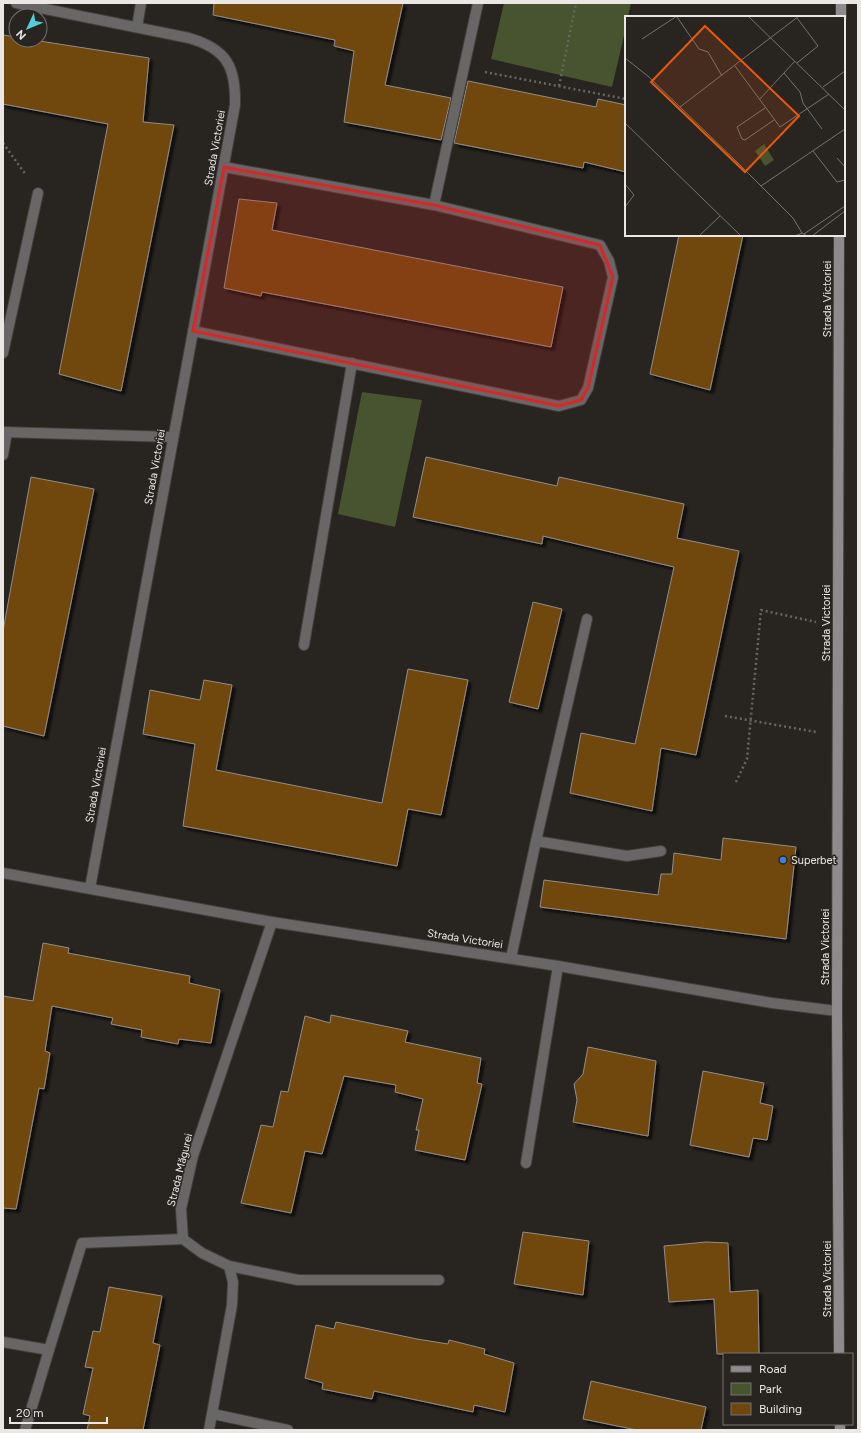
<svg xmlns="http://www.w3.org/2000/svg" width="861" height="1433" font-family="Figtree,sans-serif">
	<defs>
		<filter id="shadow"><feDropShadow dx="3.5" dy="3.5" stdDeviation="1" flood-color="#0009"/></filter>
	</defs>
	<rect width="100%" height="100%" fill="#282521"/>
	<g fill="#48532f">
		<path d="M 504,3 L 631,3 L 628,17 L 626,17 L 626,27 L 612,87 L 491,59 Z"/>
		<path d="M 362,392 L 422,400 L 395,527 L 338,514 Z"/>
	</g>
	<g fill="#6f460c" stroke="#928e8a" filter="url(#shadow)">
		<path d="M 214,3 L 403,3 L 385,85 L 451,98 L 441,140 L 344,122 L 354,51 L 334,46 L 335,40 L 213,15 Z"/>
		<path d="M 3,35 L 16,37 L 16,40 L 33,40 L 149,58 L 143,122 L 174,125 L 121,391 L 59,374 L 108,124 L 3,104 Z"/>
		<path d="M 468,81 L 596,107 L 598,99 L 626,105 L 626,172 L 584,162 L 583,168 L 454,143 Z"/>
		<path d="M 239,199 L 277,203 L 272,230 L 563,287 L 551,347 L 262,292 L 261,296 L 224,288 Z"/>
		<path d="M 679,235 L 743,235 L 710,390 L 650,374 Z"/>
		<path d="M 426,457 L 557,486 L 559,477 L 684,504 L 677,538 L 739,551 L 696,755 L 661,748 L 652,811 L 570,793 L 581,733 L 635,744 L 674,567 L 543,536 L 542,544 L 413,517 Z"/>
		<path d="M 31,477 L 94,489 L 44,736 L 3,726 L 3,631 Z"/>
		<path d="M 533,602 L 562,609 L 538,709 L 509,702 Z"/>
		<path d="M 408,669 L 468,680 L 441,815 L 408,809 L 397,866 L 183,826 L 195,744 L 143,734 L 150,690 L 200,700 L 204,680 L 232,685 L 216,770 L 382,803 Z"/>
		<path d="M 723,838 L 796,847 L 786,939 L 540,907 L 544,880 L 658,895 L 661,874 L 672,874 L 674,853 L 721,860 Z"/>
		<path d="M 43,943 L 69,948 L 68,953 L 190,976 L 189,983 L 220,990 L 211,1043 L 179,1039 L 178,1044 L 141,1037 L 142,1030 L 111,1024 L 113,1018 L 52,1006 L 45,1051 L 50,1053 L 44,1089 L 39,1088 L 16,1209 L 3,1208 L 3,996 L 33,1001 Z"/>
		<path d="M 331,1015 L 408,1031 L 405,1042 L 481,1058 L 477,1083 L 482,1084 L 465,1160 L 415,1150 L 419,1130 L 416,1130 L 423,1099 L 395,1092 L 396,1085 L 344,1076 L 322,1154 L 305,1151 L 291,1213 L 241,1203 L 261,1125 L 273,1127 L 281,1091 L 288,1092 L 305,1016 L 330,1023 Z"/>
		<path d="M 588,1047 L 656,1061 L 648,1136 L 573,1122 L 577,1100 L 574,1084 L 583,1074 Z"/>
		<path d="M 703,1071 L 764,1083 L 760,1103 L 773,1106 L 767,1140 L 753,1138 L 749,1157 L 690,1145 Z"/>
		<path d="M 523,1232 L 589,1241 L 583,1295 L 514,1284 Z"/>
		<path d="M 706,1242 L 728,1243 L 730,1292 L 758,1290 L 759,1354 L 717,1354 L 714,1299 L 669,1302 L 664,1246 Z"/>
		<path d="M 109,1287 L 162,1296 L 153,1343 L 160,1345 L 143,1430 L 87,1430 L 90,1416 L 83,1414 L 93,1368 L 85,1367 L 93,1331 L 100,1332 Z"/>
		<path d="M 336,1322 L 417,1339 L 448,1344 L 449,1340 L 485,1349 L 484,1354 L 514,1363 L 505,1412 L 474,1405 L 473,1412 L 374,1391 L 372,1399 L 322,1389 L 323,1383 L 305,1378 L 316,1325 L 334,1329 Z"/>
		<path d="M 591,1381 L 706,1407 L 701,1430 L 637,1430 L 583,1419 Z"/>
	</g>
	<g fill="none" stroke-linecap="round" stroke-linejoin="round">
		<defs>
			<g id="lane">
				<path d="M 137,27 L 141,3"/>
				<path d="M 434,205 L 478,3"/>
				<path d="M 3,353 L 38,193"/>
				<path d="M 3,455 L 7,432"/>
				<path d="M 304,645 L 352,363"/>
				<path d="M 536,841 L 627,856 L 661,851"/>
				<path d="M 511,958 L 536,841 L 587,619"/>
				<path d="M 526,1163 L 558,966"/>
				<path d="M 229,1266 L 298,1280 L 439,1280"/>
				<path d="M 3,1342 L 49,1350 L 82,1243 L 183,1239"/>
				<path d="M 213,1414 L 288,1430"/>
				<path d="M 25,1430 L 49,1350"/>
			</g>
			<g id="street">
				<path d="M 16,3 L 189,38 C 227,49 236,67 235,105 L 90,888"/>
				<path d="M 193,331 L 559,406 L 581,400 L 588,388 L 613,277 L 609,261 L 600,245 L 434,205 L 224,167"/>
				<path d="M 3,432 L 173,437"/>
				<path d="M 3,873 L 272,922 L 558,966 L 772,1003 L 837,1011"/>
				<path d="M 209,1430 L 232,1305 L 233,1282 L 229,1266 L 202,1253 L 183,1239 L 181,1209 L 193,1156 L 272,922"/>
			</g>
			<g id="secondary">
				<path d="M 841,17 L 841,3"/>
				<path d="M 839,235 L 837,1011 L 839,1354"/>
				<path d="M 840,1424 L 840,1430"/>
			</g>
		</defs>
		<use href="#lane" stroke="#43403c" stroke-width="12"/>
		<use href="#street" stroke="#43403c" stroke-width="12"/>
		<use href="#secondary" stroke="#43403c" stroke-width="12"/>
		<g stroke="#696662" stroke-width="2.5" stroke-dasharray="2 3" stroke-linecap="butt">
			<path d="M 485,72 L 626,99"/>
			<path d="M 559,86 L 576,3"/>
			<path d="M 3,143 L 26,175"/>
			<path d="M 725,716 L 816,732"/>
			<path d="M 736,782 L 747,759 L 761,610 L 816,622"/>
		</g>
		<use href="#lane" stroke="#696667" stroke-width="10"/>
		<use href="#street" stroke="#696667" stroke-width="10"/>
		<use href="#secondary" stroke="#8f8b8c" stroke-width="10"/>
	</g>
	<path fill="#d62828" fill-opacity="0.2" stroke="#d62828" stroke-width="3" stroke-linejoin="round" d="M 224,167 L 434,205 L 600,245 L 613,277 L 588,388 L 581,400 L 559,406 L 193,331 Z"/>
	<circle fill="#3f7fe0" stroke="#282521" stroke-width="1.5" cx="783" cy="860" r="4"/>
	<g text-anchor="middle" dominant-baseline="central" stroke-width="3" stroke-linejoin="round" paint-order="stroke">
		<g font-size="11" fill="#eae7e5" stroke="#282521">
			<text transform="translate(215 148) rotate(-80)">Strada Victoriei</text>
			<text transform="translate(827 299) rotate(-90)">Strada Victoriei</text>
			<text transform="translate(155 467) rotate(-80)">Strada Victoriei</text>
			<text transform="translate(826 623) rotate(-90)">Strada Victoriei</text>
			<text transform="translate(96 785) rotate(-80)">Strada Victoriei</text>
			<text transform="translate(465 939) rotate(9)">Strada Victoriei</text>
			<text transform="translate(825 947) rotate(-90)">Strada Victoriei</text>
			<text transform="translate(180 1170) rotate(-76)">Strada Măgurei</text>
			<text transform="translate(827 1279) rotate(-90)">Strada Victoriei</text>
		</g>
		<g font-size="11" fill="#eae7e5" stroke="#282521" text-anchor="start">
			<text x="791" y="860">Superbet</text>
		</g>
	</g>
	<g transform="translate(625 16)">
		<rect width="220" height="220" fill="#282521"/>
		<path d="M 139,128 L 149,144 L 140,150 L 130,135 Z" fill="#48532f"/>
		<path fill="none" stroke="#76736f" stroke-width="1" d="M 123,0 L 220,94M 52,1 L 74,33 L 83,36 L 97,60M 172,2 L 193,30 L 172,47M 17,23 L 52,0M 0,42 L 24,61 L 112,146 L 168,202 L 177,217M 110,50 L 155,111 L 204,78M 159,57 L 175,76 L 178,87 L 197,113M 198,71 L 220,55M 134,84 L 170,45M 55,91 L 174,0M 140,92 L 112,111 L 117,123 L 120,124 L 149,104M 0,107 L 116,220M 188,135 L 212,166 L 220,164M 212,142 L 220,151M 0,168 L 9,179 L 0,191M 136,170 L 220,113M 179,218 L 220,190M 74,220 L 95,200M 170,220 L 177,217 L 182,220M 187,220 L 220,195"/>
		<path fill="#e8590c" fill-opacity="0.15" stroke="#e8590c" stroke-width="2" d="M 80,10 L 174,100 L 120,156 L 26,66 Z"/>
		<rect width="220" height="220" fill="none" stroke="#eae7e5" stroke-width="2"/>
	</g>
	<rect width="861" height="1433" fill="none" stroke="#eae7e5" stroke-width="8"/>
	<rect x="723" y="1353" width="130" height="72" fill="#282521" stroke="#76736f"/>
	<rect x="731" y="1366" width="20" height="6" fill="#8f8b8c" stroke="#76736f"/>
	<text x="759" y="1373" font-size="12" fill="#eae7e5">Road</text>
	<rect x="731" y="1383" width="20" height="12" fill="#48532f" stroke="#76736f"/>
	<text x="759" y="1393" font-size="12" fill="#eae7e5">Park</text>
	<rect x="731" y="1403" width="20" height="12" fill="#6f460c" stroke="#76736f"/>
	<text x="759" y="1413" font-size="12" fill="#eae7e5">Building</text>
	<g transform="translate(28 28) rotate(226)"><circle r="19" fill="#282521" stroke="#76736f"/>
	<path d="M0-3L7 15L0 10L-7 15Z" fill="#52ccd5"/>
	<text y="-6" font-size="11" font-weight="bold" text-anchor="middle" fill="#eae7e5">N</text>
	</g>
	<path d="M10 1417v6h97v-6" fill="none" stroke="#eae7e5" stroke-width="2"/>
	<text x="16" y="1417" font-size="12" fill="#eae7e5" stroke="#282521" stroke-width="3" paint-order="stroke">20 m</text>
</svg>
